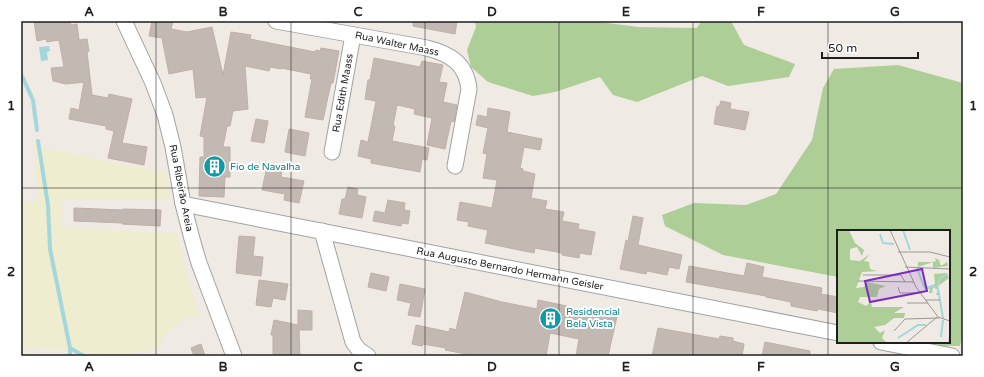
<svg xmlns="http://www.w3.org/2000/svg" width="984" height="377" font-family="'Varela Round',sans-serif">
	<rect width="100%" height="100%" fill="#efeae4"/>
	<path fill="#eeedcf" d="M 34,146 L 166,173 L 169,200 L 61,199 L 62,227 L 177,234 L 184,267 L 200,316 L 184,319 L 165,334 L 159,349 L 116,356 L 95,356 L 61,350 L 21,348 L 21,201 L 38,202 Z"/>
	<g fill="#aece98">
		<path d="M 475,21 L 592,21 L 638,27 L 697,28 L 701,21 L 731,21 L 744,45 L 795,64 L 789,77 L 728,86 L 702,76 L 637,102 L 613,95 L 600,77 L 555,92 L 533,96 L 488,82 L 471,67 L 467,50 L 476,27 Z"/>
		<path d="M 898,65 L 963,83 L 963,331 L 960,346 L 942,346 L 928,342 L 949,342 L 949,231 L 838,231 L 838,277 L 723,255 L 665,226 L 662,215 L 694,203 L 746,205 L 776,194 L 812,140 L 823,88 L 834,69 Z"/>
	</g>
	<path fill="#a4d6dc" d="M 49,46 L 50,51 L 47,52 L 48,60 L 41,61 L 39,47 Z"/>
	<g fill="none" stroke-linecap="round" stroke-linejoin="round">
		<g stroke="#a4d6dc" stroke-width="4">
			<path d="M 21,76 L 23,78 L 33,100 L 37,130"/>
			<path d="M 38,141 L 48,205 L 50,249 L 70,348 L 70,356"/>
			<path d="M 70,348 L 84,356"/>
		</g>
	</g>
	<g fill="#c3b9b3" stroke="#c0afa6">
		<path d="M 34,21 L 70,21 L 71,25 L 77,24 L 79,40 L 87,39 L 89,51 L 87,52 L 92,95 L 108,98 L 109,94 L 132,99 L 122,143 L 147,147 L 144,165 L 108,158 L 114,131 L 106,129 L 106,126 L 69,119 L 71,108 L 79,110 L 84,82 L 66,84 L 53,81 L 51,68 L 64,67 L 59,40 L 47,42 L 46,39 L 37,41 Z"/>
		<path d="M 152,21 L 173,21 L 171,29 L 187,32 L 212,27 L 223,75 L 231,32 L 251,35 L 250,39 L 315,52 L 316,50 L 320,51 L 321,48 L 339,51 L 333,83 L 331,83 L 323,120 L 305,117 L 312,79 L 310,79 L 311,74 L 281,68 L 281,69 L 270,67 L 269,71 L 245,66 L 248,109 L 233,111 L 230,126 L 227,126 L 223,147 L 230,147 L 230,177 L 225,177 L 224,197 L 199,196 L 200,157 L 204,157 L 204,137 L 200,136 L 207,97 L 196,98 L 193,69 L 169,74 L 162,38 L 149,36 Z"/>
		<path d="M 413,21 L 457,21 L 455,34 L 413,26 Z"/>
		<path d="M 374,58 L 420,67 L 422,61 L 443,65 L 439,82 L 447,83 L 443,102 L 457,105 L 454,122 L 451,121 L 445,149 L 427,145 L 432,118 L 414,114 L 415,109 L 397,105 L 393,126 L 395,126 L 392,141 L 429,148 L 427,160 L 422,159 L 420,172 L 371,163 L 371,159 L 358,156 L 361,140 L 368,142 L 376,101 L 365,99 L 368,80 L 370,80 Z"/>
		<path d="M 721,101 L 731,103 L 730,109 L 749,112 L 745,130 L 714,124 L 717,106 L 719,107 Z"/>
		<path d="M 488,108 L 510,112 L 507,132 L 542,139 L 540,150 L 524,147 L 520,168 L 523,169 L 523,171 L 535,174 L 531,198 L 547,201 L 545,209 L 564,212 L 562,221 L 579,224 L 578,229 L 595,232 L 591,255 L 580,253 L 579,258 L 562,255 L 562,253 L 535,248 L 534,253 L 485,243 L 488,230 L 468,226 L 469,222 L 457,220 L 460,202 L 492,208 L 497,180 L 483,178 L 487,154 L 483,153 L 488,128 L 476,125 L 478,115 L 487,117 Z"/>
		<path d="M 256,119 L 268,121 L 264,143 L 251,141 Z"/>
		<path d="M 289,129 L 309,133 L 305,156 L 285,152 Z"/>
		<path d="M 267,166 L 282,169 L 281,177 L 304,181 L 299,203 L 284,200 L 285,194 L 262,190 Z"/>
		<path d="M 348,187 L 358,189 L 357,195 L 366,197 L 362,218 L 339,214 L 342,199 L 345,199 Z"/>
		<path d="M 388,200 L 405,203 L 404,210 L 410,211 L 408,224 L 402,223 L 401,226 L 373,221 L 375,211 L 385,213 Z"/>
		<path d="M 74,208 L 123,210 L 123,209 L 161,210 L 160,226 L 122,224 L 123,223 L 74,221 Z"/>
		<path d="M 633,216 L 643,218 L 638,245 L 682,255 L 679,269 L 669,267 L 667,275 L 647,271 L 646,274 L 620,269 L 626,240 L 628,241 Z"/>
		<path d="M 239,236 L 255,237 L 253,256 L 263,257 L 261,276 L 236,273 Z"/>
		<path d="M 747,263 L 764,267 L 762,277 L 822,288 L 821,294 L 838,297 L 838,313 L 818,309 L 817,311 L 791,306 L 791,302 L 766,297 L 766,296 L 686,282 L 689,266 L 744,276 Z"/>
		<path d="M 371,273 L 389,277 L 386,291 L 368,287 Z"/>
		<path d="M 259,280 L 288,284 L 285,300 L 273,298 L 271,307 L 256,305 Z"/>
		<path d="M 400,284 L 425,289 L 420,317 L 408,315 L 411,303 L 397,300 Z"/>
		<path d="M 465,292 L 502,302 L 537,309 L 538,300 L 567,306 L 566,307 L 606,315 L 607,310 L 618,312 L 608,356 L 576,356 L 579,339 L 550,333 L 546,356 L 476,356 L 445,350 L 446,348 L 423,344 L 422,346 L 412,344 L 416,325 L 449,332 L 450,328 L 456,330 Z"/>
		<path d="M 298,310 L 312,311 L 312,330 L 299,330 L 300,356 L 273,356 L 273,335 L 271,335 L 274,320 L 298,325 Z"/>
		<path d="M 658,328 L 719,339 L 720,336 L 733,338 L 733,341 L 744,344 L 742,356 L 652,356 Z"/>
		<path d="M 765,342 L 810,351 L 810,356 L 762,356 Z"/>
		<path d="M 201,344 L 205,356 L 194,356 L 191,348 Z"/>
	</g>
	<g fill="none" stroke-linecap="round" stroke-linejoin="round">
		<defs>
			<g id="minor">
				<path d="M 124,21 L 153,83 L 165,115 L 173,147 L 183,204 L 192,239 L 199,263 L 234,356"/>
				<path d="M 276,21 L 427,48 C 450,54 466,63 469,89 L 455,166"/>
				<path d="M 332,152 L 353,35"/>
				<path d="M 183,204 L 838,333"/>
				<path d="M 322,231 L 353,342 L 359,350 L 368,356"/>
				<path d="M 881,342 L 952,356"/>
			</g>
		</defs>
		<use href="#minor" stroke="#a2a2a2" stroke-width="17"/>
		<use href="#minor" stroke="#fff" stroke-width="15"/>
	</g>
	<path fill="none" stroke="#1e1e1e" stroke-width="1" stroke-opacity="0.55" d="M 156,21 L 156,356M 291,21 L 291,356M 425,21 L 425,356M 559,21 L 559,356M 693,21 L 693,356M 828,21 L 828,356M 21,188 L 963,188"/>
	<defs>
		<symbol id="building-disc" viewBox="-11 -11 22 22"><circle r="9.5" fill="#0f9aa8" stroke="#fff"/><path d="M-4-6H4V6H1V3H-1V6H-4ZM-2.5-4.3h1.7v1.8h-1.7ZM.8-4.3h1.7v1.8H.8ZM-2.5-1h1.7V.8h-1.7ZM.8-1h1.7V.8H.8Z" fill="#fff"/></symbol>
	</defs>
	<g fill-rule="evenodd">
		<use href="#building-disc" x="202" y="154" width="25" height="25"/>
		<use href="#building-disc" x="538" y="306" width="25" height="25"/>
	</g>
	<g text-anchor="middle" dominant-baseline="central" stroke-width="4" stroke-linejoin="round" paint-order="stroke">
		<g font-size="10" fill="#1e1e1e" stroke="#fff">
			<text transform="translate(397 44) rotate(12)">Rua Walter Maass</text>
			<text transform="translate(343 93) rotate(-80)">Rua Edith Maass</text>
			<text transform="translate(181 188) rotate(79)">Rua Ribeirão Areia</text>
			<text transform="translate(510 269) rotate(11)">Rua Augusto Bernardo Hermann Geisler</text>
		</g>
		<g font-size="10" fill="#0d838f" stroke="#fff" text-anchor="start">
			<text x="230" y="167">Fio de Navalha</text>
			<text x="566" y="312">Residencial<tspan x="566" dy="12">Bela Vista</tspan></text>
		</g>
	</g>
	<g transform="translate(837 230)">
		<rect width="113" height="113" fill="#efeae4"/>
		<path d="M 0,0 L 12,0 L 18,13 L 27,20 L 25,26 L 20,17 L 13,19 L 13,30 L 23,31 L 33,24 L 27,31 L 32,32 L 33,39 L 40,41 L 25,42 L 19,58 L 27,57 L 30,52 L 49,56 L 42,59 L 40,67 L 23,67 L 21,72 L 29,76 L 34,72 L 35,77 L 67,77 L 57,83 L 68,83 L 67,88 L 57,88 L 48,95 L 37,97 L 43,103 L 48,100 L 45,108 L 50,113 L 0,113 ZM 98,28 L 102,30 L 104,36 L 110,32 L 111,36 L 96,38 L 96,32 L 81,37 L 81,32 L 95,32 L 99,31 ZM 110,43 L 112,48 L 101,56 L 103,65 L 99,65 L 101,60 L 96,57 L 95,63 L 92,63 L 93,59 L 88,58 L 98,54 L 97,44 Z" fill="#aece98"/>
		<path fill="none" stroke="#a4d6dc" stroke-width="2" d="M 66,0 L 73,20M 43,4 L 46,13 L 57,14M 80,38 L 86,54M 86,54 L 88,58 L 97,56 L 101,59 L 106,88M 100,56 L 103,48 L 110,44M 104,107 L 106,90M 61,108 L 81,95 L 89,95"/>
		<path fill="none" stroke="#9b9895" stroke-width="1" d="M 53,0 L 79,57 L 101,87 L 113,91M 61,22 L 93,22 L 113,27M 68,37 L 113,39M 26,45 L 64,45 L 68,52M 21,51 L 77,52M 61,57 L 63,63 L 83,63M 88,70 L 103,70M 70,73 L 91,73M 57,101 L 68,89 L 102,88M 69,113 L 100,87M 112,113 L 113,98"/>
		<path fill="#7b2cbf" fill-opacity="0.15" stroke="#7b2cbf" stroke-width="2" d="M 85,39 L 90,61 L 33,72 L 28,51 Z"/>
		<rect width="113" height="113" fill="none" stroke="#1e1e1e" stroke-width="2"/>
	</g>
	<rect width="984" height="377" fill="none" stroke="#ffffff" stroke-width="44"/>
	<path d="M822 52v6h96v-6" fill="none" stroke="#1e1e1e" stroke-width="2"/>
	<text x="828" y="52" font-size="12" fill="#1e1e1e" stroke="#ffffff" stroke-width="3" paint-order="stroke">50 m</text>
	<rect x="22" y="22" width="940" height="333" fill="none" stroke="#1e1e1e" stroke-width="1.5"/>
	<g font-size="13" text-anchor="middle" font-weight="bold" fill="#1e1e1e">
		<text x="89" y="16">A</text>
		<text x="223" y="16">B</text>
		<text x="358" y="16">C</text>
		<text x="492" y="16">D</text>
		<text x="626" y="16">E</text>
		<text x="761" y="16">F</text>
		<text x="895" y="16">G</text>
		<text x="11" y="110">1</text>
		<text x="973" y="110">1</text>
		<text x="11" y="276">2</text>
		<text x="973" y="276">2</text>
		<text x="89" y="371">A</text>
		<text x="223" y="371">B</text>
		<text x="358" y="371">C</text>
		<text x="492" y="371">D</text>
		<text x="626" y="371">E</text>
		<text x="761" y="371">F</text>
		<text x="895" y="371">G</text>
	</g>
</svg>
